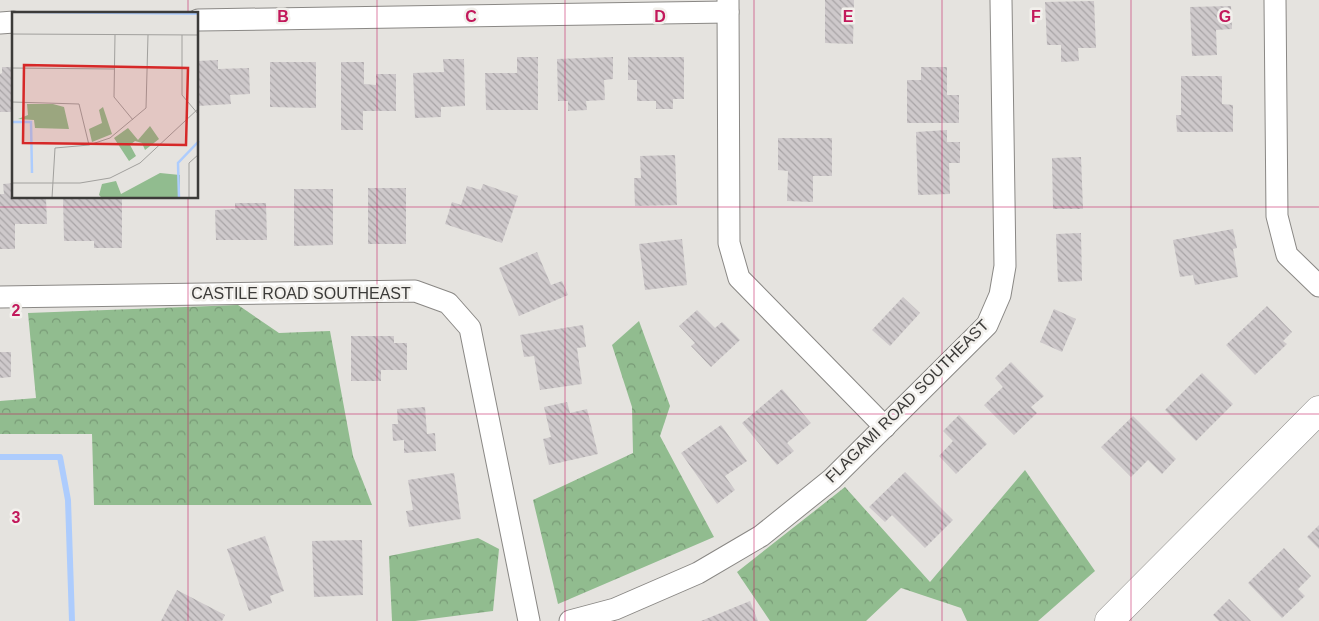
<svg xmlns="http://www.w3.org/2000/svg" width="1319" height="621" font-family="Helvetica,sans-serif">
	<defs>
		<pattern id="forest-crowns" width="20" height="18" patternUnits="userSpaceOnUse" patternTransform="scale(1.25)"><rect width="20" height="18" fill="#91bc8f"/><path d="M2 6a3 3 0 1 1 6 0M12 15a3 3 0 1 1 6 0" fill="none" stroke="#789a76"/></pattern>
		<pattern id="building-back-hatch" width="6" height="6" patternUnits="userSpaceOnUse" patternTransform="scale(1.25)"><rect width="6" height="6" fill="#cec9cb"/><path d="M-1 5l2 2M0 0l6 6M5-1l2 2" fill="none" stroke="#a8a4a6"/></pattern>
	</defs>
	<rect width="100%" height="100%" fill="#e5e3df"/>
	<g fill="url(#forest-crowns)">
		<path d="M 238,305 L 279,333 L 330,331 L 353,456 L 372,505 L 94,505 L 92,434 L 0,434 L 0,401 L 36,398 L 28,313 Z"/>
		<path d="M 639,321 L 670,406 L 660,436 L 714,537 L 558,604 L 533,500 L 633,453 L 632,407 L 612,345 Z"/>
		<path d="M 1025,470 L 1095,571 L 1038,621 L 967,621 L 961,608 L 901,588 L 866,621 L 770,621 L 737,572 L 845,487 L 930,582 Z"/>
		<path d="M 478,538 L 499,549 L 493,611 L 415,621 L 392,621 L 389,556 Z"/>
	</g>
	<g fill="none" stroke-linecap="round" stroke-linejoin="round">
		<path stroke="#adccfd" stroke-width="6" d="M 0,457 L 60,457 L 68,500 L 72,621"/>
	</g>
	<g fill="url(#building-back-hatch)">
		<path d="M 825,0 L 854,0 L 853,44 L 825,43 Z"/>
		<path d="M 1094,1 L 1096,48 L 1078,48 L 1079,61 L 1061,62 L 1061,45 L 1047,45 L 1045,2 Z"/>
		<path d="M 1231,6 L 1232,29 L 1216,30 L 1217,55 L 1192,56 L 1190,7 Z"/>
		<path d="M 517,57 L 538,57 L 538,110 L 486,110 L 485,73 L 517,73 Z"/>
		<path d="M 613,57 L 613,79 L 604,80 L 605,100 L 586,101 L 587,110 L 568,111 L 568,101 L 558,101 L 557,59 Z"/>
		<path d="M 628,57 L 684,57 L 684,99 L 673,99 L 673,109 L 656,109 L 656,101 L 637,101 L 637,80 L 628,80 Z"/>
		<path d="M 443,59 L 464,59 L 465,106 L 441,107 L 441,117 L 415,118 L 413,73 L 444,72 Z"/>
		<path d="M 218,60 L 218,69 L 249,68 L 250,94 L 230,95 L 231,104 L 198,106 L 198,61 Z"/>
		<path d="M 270,62 L 316,62 L 316,108 L 270,107 Z"/>
		<path d="M 341,62 L 364,62 L 364,84 L 376,85 L 376,74 L 396,74 L 396,111 L 363,111 L 363,130 L 341,130 Z"/>
		<path d="M 2,67 L 12,67 L 12,74 L 14,74 L 14,122 L 12,122 L 12,112 L 0,112 L 0,74 L 2,73 Z"/>
		<path d="M 921,67 L 947,67 L 947,95 L 959,95 L 959,123 L 907,123 L 907,80 L 921,80 Z"/>
		<path d="M 1181,76 L 1222,76 L 1222,104 L 1233,105 L 1233,132 L 1177,132 L 1176,115 L 1181,115 Z"/>
		<path d="M 947,130 L 947,142 L 960,142 L 960,163 L 949,163 L 950,194 L 918,195 L 916,132 Z"/>
		<path d="M 778,138 L 832,138 L 832,176 L 813,176 L 813,202 L 787,201 L 788,171 L 778,170 Z"/>
		<path d="M 675,155 L 677,205 L 635,206 L 634,178 L 641,178 L 640,156 Z"/>
		<path d="M 1081,157 L 1083,209 L 1053,209 L 1052,158 Z"/>
		<path d="M 14,183 L 14,198 L 46,198 L 47,224 L 15,224 L 15,249 L 0,249 L 0,194 L 4,194 L 3,184 Z"/>
		<path d="M 483,184 L 518,196 L 502,243 L 445,224 L 452,202 L 461,205 L 467,186 L 481,190 Z"/>
		<rect x="368" y="188" width="38" height="56"/>
		<path d="M 294,189 L 333,189 L 333,245 L 294,246 Z"/>
		<path d="M 63,198 L 122,198 L 122,248 L 94,248 L 94,241 L 64,241 Z"/>
		<path d="M 235,203 L 266,203 L 267,240 L 216,240 L 215,210 L 235,209 Z"/>
		<path d="M 1233,229 L 1237,248 L 1233,249 L 1238,277 L 1195,285 L 1193,275 L 1180,277 L 1173,240 Z"/>
		<path d="M 1081,233 L 1082,281 L 1058,282 L 1056,234 Z"/>
		<path d="M 682,239 L 687,285 L 645,290 L 639,244 Z"/>
		<path d="M 537,252 L 551,285 L 562,281 L 568,295 L 519,316 L 499,268 Z"/>
		<path d="M 903,297 L 920,313 L 890,346 L 872,330 Z"/>
		<path d="M 1267,306 L 1292,332 L 1283,341 L 1287,344 L 1255,375 L 1226,345 Z"/>
		<path d="M 1054,309 L 1076,319 L 1062,352 L 1040,342 Z"/>
		<path d="M 697,310 L 715,328 L 722,322 L 740,340 L 711,367 L 691,346 L 695,343 L 679,326 Z"/>
		<path d="M 583,325 L 586,347 L 577,348 L 582,384 L 540,390 L 534,356 L 524,357 L 520,335 Z"/>
		<path d="M 351,336 L 394,336 L 394,343 L 407,343 L 407,370 L 381,370 L 381,381 L 351,381 Z"/>
		<path d="M 0,352 L 11,352 L 11,377 L 0,378 Z"/>
		<path d="M 1011,362 L 1044,396 L 1031,407 L 1037,413 L 1014,435 L 984,405 L 1003,387 L 995,378 Z"/>
		<path d="M 1202,373 L 1233,404 L 1196,441 L 1165,410 Z"/>
		<path d="M 782,389 L 811,423 L 787,443 L 794,451 L 777,465 L 742,423 Z"/>
		<path d="M 567,402 L 570,413 L 587,409 L 598,454 L 549,465 L 543,439 L 551,437 L 544,407 Z"/>
		<path d="M 425,407 L 427,434 L 435,433 L 436,451 L 404,453 L 404,440 L 393,441 L 392,424 L 398,424 L 397,409 Z"/>
		<path d="M 959,415 L 987,444 L 956,474 L 939,456 L 953,441 L 943,431 Z"/>
		<path d="M 1133,416 L 1176,459 L 1162,474 L 1148,460 L 1131,477 L 1101,447 Z"/>
		<path d="M 721,425 L 747,461 L 725,476 L 735,490 L 717,504 L 681,453 Z"/>
		<path d="M 905,472 L 953,520 L 925,548 L 892,515 L 885,522 L 869,507 Z"/>
		<path d="M 454,473 L 461,519 L 409,527 L 406,511 L 413,510 L 408,480 Z"/>
		<path d="M 1319,525 L 1319,549 L 1307,537 Z"/>
		<path d="M 265,536 L 284,591 L 270,596 L 272,603 L 249,611 L 227,549 Z"/>
		<path d="M 362,540 L 363,595 L 314,597 L 312,541 Z"/>
		<path d="M 1284,548 L 1311,576 L 1298,589 L 1305,596 L 1282,618 L 1248,583 Z"/>
		<path d="M 177,590 L 225,615 L 222,621 L 161,621 Z"/>
		<path d="M 1229,599 L 1251,621 L 1219,621 L 1213,615 Z"/>
		<path d="M 750,601 L 758,621 L 701,621 Z"/>
	</g>
	<g fill="none" stroke-linecap="round" stroke-linejoin="round">
		<defs>
			<g id="street">
				<path d="M 728,0 L 729,243 L 739,278 L 885,427"/>
				<path d="M 1275,0 L 1277,216 L 1287,255 L 1319,286"/>
				<path d="M 198,20 L 728,12"/>
				<path d="M 0,23 L 14,22"/>
				<path d="M 0,297 L 415,291 L 448,303 L 470,328 L 529,621"/>
				<path d="M 570,621 L 615,609 L 698,573 L 761,536 L 832,479 L 987,325 L 1000,295 L 1005,266 L 1001,0"/>
			</g>
			<path id="secondary" d="M 1109,621 L 1319,410"/>
		</defs>
		<use href="#street" stroke="#8a8885" stroke-width="23"/>
		<use href="#secondary" stroke="#8a8885" stroke-width="29"/>
		<use href="#street" stroke="#fff" stroke-width="21"/>
		<use href="#secondary" stroke="#fff" stroke-width="28"/>
	</g>
	<path fill="none" stroke="#c2185b" stroke-width="1" stroke-opacity="0.55" d="M 188,0 L 188,14M 377,0 L 377,621M 565,0 L 565,621M 754,0 L 754,621M 942,0 L 942,621M 1131,0 L 1131,621M 188,198 L 188,621M 0,207 L 1319,207M 0,414 L 1319,414"/>
	<g text-anchor="middle" dominant-baseline="central" stroke-width="5" stroke-linejoin="round" paint-order="stroke">
		<g font-size="16" fill="#3c3b39" stroke="#f2f0ec">
			<text x="301" y="293">CASTILE ROAD SOUTHEAST</text>
			<text transform="translate(907 401) rotate(-45)">FLAGAMI ROAD SOUTHEAST</text>
		</g>
	</g>
	<g transform="translate(12 12)">
		<rect width="186" height="186" fill="#e5e3df"/>
		<path d="M 15,92 L 41,92 L 52,95 L 57,117 L 23,116 L 22,108 L 6,107 L 16,103 ZM 91,95 L 100,122 L 80,130 L 77,117 L 90,111 L 87,98 ZM 138,114 L 147,127 L 133,138 L 130,131 L 123,129 L 118,133 L 124,144 L 117,149 L 102,126 L 116,116 L 126,128 ZM 148,161 L 168,163 L 168,186 L 90,186 L 87,183 L 90,172 L 104,169 L 109,182 Z" fill="#91bc8f"/>
		<path d="M 186,0 L 186,3 L 0,1 L 0,0 Z" fill="#adccfd"/>
		<path fill="none" stroke="#adccfd" stroke-width="2.5" d="M 0,110 L 19,110 L 20,161M 167,186 L 166,151 L 187,129"/>
		<path fill="none" stroke="#a1a09d" stroke-width="1" d="M 0,22 L 187,23M 103,23 L 102,85 L 121,108M 170,23 L 170,83 L 187,103M 0,56 L 102,57M 0,90 L 67,92 L 77,133M 0,136 L 0,186M 0,171 L 68,171 L 98,166 L 128,151 L 187,96M 40,186 L 43,136 L 77,133 L 98,126 L 134,96 L 136,23M 177,186 L 177,151 L 187,142"/>
		<path fill="#d62828" fill-opacity="0.15" stroke="#d62828" stroke-width="2.5" d="M 12,53 L 176,56 L 174,133 L 11,131 Z"/>
		<rect width="186" height="186" fill="none" stroke="#3c3b39" stroke-width="2.5"/>
	</g>
	<g font-size="16" text-anchor="middle" font-weight="bold" fill="#c2185b" stroke="#f2f0ec" stroke-width="5" stroke-linejoin="round" paint-order="stroke">
		<text x="283" y="22">B</text>
		<text x="471" y="22">C</text>
		<text x="660" y="22">D</text>
		<text x="848" y="22">E</text>
		<text x="1036" y="22">F</text>
		<text x="1225" y="22">G</text>
		<text x="16" y="316">2</text>
		<text x="16" y="523">3</text>
	</g>
</svg>
